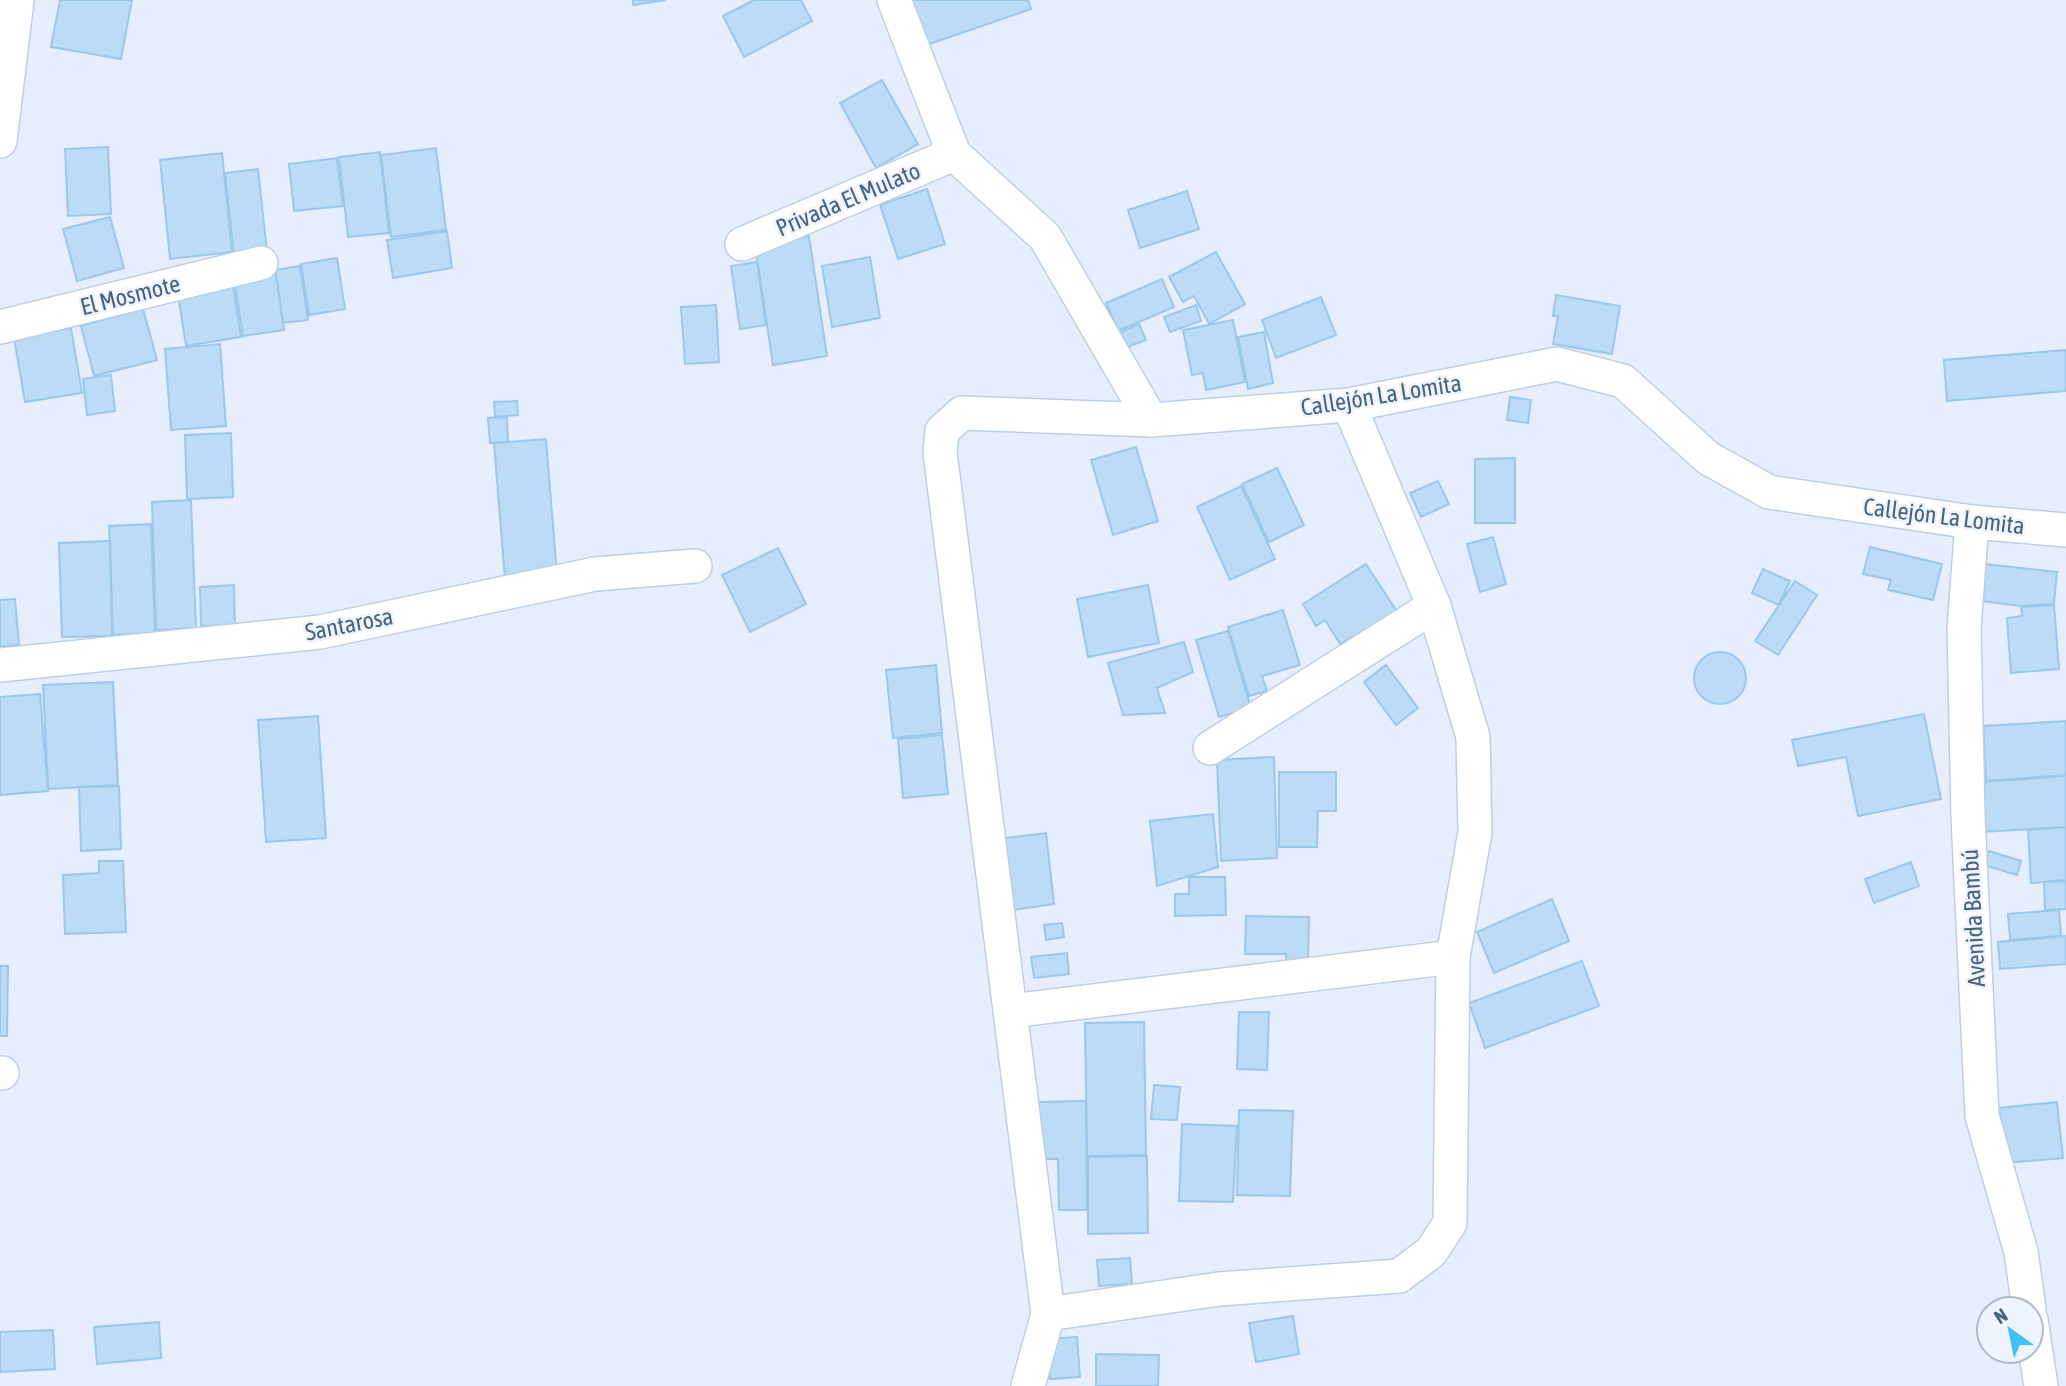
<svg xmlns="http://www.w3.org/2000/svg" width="2066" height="1386" font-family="'Asap Condensed',sans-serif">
	<rect width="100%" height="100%" fill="#e6eefe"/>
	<g fill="#bbdbf6" stroke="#9ac7ea" stroke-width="2">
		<path d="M 60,0 L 132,0 L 121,59 L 51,47 Z"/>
		<path d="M 633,0 L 666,0 L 633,5 Z"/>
		<path d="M 754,0 L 801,0 L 812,21 L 744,57 L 723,16 Z"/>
		<path d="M 905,0 L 1028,0 L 1031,9 L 921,47 Z"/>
		<path d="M 882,80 L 918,144 L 876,168 L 840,103 Z"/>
		<path d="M 108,147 L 111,214 L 68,216 L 65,149 Z"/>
		<path d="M 436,148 L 446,230 L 391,237 L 381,155 Z"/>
		<path d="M 380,152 L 389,233 L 348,237 L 339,157 Z"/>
		<path d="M 222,153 L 232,252 L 170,259 L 160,160 Z"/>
		<path d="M 337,158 L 343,206 L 294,211 L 289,164 Z"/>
		<path d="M 258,169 L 267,251 L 234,254 L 225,173 Z"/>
		<path d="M 927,189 L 945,244 L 898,259 L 880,205 Z"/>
		<path d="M 1187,191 L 1199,229 L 1140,248 L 1128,210 Z"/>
		<path d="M 110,217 L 124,268 L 77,281 L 63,229 Z"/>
		<path d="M 447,231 L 452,268 L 393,278 L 387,240 Z"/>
		<path d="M 809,236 L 827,356 L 773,365 L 755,245 Z"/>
		<path d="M 1216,252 L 1245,304 L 1209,324 L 1194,296 L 1183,302 L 1169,277 Z"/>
		<path d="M 870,257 L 880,318 L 832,327 L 822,266 Z"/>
		<path d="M 337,258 L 345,309 L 309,315 L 301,264 Z"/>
		<path d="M 757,262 L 766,325 L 740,329 L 731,266 Z"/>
		<path d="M 300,266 L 308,320 L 283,323 L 275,270 Z"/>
		<path d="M 275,268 L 284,330 L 243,336 L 233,274 Z"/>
		<path d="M 1162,279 L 1174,307 L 1118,331 L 1106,303 Z"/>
		<path d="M 233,285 L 241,337 L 186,346 L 178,294 Z"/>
		<path d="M 1556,295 L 1620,306 L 1612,354 L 1553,344 L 1558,316 L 1553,316 Z"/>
		<path d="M 1321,297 L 1336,335 L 1276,358 L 1262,320 Z"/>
		<path d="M 716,305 L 719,362 L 685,364 L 681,307 Z"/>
		<path d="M 1196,305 L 1201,321 L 1170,332 L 1164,317 Z"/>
		<path d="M 143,309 L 157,360 L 94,376 L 81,326 Z"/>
		<path d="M 1233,320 L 1245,382 L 1206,390 L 1203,373 L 1192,375 L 1183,330 Z"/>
		<path d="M 1139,324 L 1146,340 L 1125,348 L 1119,333 Z"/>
		<path d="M 71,328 L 82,393 L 25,402 L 14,338 Z"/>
		<path d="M 1264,332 L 1273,383 L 1248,389 L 1238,337 Z"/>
		<path d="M 220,344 L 226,426 L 171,430 L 165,349 Z"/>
		<path d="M 2066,350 L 2066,391 L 1947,401 L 1944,360 Z"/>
		<path d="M 111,375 L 115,411 L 87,415 L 83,379 Z"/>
		<path d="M 1510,397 L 1531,400 L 1528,423 L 1507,420 Z"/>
		<path d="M 517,401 L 518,415 L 495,417 L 494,402 Z"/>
		<path d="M 507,417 L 508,442 L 490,443 L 488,418 Z"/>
		<path d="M 231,433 L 233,497 L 187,499 L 185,435 Z"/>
		<path d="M 546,439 L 557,575 L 505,579 L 494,443 Z"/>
		<path d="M 1136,447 L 1158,521 L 1113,535 L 1091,460 Z"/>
		<path d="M 1515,458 L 1515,523 L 1475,523 L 1475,459 Z"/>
		<path d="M 1277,468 L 1304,525 L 1269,542 L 1242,484 Z"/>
		<path d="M 1438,481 L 1449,504 L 1421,517 L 1410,493 Z"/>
		<path d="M 1241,486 L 1275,559 L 1230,580 L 1197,507 Z"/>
		<path d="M 191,500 L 196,628 L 156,630 L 152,502 Z"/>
		<path d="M 151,524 L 155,633 L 113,635 L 109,526 Z"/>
		<path d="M 1493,537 L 1506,584 L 1480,592 L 1467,544 Z"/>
		<path d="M 110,541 L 112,636 L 62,637 L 59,543 Z"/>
		<path d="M 1870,547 L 1942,564 L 1933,600 L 1888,590 L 1891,580 L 1863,574 Z"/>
		<path d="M 778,548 L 806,604 L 750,632 L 722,575 Z"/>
		<path d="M 1976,563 L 2057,572 L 2054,604 L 2021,606 L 1972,600 Z"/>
		<path d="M 1366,564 L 1401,618 L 1358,645 L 1352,637 L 1340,644 L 1325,620 L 1316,626 L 1303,604 Z"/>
		<path d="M 1763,569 L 1790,581 L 1779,605 L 1752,593 Z"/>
		<path d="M 1795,581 L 1817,595 L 1778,655 L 1755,641 Z"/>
		<path d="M 234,585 L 235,625 L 201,626 L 200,587 Z"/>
		<path d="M 1148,585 L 1159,643 L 1088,657 L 1077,599 Z"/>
		<path d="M 15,599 L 19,645 L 0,647 L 0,600 Z"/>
		<path d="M 2054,605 L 2059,669 L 2011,673 L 2007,618 L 2022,616 L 2021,607 Z"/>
		<path d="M 1283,610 L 1300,665 L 1262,676 L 1267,691 L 1249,696 L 1228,627 Z"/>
		<path d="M 1228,631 L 1251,708 L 1219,717 L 1196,640 Z"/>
		<path d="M 1184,642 L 1193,672 L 1157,688 L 1165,713 L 1123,715 L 1108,663 Z"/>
		<circle cx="1720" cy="678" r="26"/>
		<path d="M 936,665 L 942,733 L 893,738 L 886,670 Z"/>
		<path d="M 1386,665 L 1418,708 L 1396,725 L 1364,682 Z"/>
		<path d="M 113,682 L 118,785 L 48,789 L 43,685 Z"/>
		<path d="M 40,694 L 48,791 L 0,795 L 0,697 Z"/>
		<path d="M 1924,714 L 1941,799 L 1858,816 L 1846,757 L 1798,766 L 1792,740 Z"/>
		<path d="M 318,716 L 326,838 L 266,842 L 258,720 Z"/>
		<path d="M 2066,721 L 2066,775 L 1986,781 L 1983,726 Z"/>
		<path d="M 942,735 L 948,794 L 903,798 L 898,739 Z"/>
		<path d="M 1274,757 L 1277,858 L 1221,861 L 1217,760 Z"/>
		<path d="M 1279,772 L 1336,772 L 1336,811 L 1318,811 L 1317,847 L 1279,847 Z"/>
		<path d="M 2066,776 L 2066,827 L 1982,832 L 1980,782 Z"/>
		<path d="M 119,786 L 121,849 L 81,851 L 79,787 Z"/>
		<path d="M 1213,814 L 1218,867 L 1157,886 L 1150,821 Z"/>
		<path d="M 2066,827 L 2066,880 L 2031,883 L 2028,830 Z"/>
		<path d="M 1046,833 L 1054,904 L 1006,911 L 997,839 Z"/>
		<path d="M 1989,851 L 2021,861 L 2017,875 L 1984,865 Z"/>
		<path d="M 99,861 L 123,861 L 126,932 L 65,934 L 63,875 L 99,873 Z"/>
		<path d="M 1911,862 L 1919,886 L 1874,903 L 1865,879 Z"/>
		<path d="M 1189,877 L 1225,877 L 1226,915 L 1175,916 L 1175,894 L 1189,894 Z"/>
		<path d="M 2066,881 L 2066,909 L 2045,910 L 2044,882 Z"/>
		<path d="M 1552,899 L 1569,941 L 1494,973 L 1477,932 Z"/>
		<path d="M 2059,910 L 2061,936 L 2010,940 L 2008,914 Z"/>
		<path d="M 1246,916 L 1309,917 L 1308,967 L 1286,967 L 1286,954 L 1245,954 Z"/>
		<path d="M 1062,923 L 1064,937 L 1046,940 L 1044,925 Z"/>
		<path d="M 2066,936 L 2066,964 L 2000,969 L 1998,942 Z"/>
		<path d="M 1067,953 L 1069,974 L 1034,978 L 1031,957 Z"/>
		<path d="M 1582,961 L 1599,1006 L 1485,1048 L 1469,1003 Z"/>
		<path d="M 0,966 L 8,966 L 7,1036 L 0,1036 Z"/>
		<path d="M 1239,1012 L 1269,1012 L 1267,1070 L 1237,1069 Z"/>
		<path d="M 1144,1022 L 1146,1155 L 1087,1156 L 1085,1023 Z"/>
		<path d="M 1154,1085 L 1180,1087 L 1177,1120 L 1151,1119 Z"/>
		<path d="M 1086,1101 L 1087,1210 L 1059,1210 L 1058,1159 L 1038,1159 L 1038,1102 Z"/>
		<path d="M 2057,1102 L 2063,1158 L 2005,1163 L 1999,1108 Z"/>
		<path d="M 1239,1110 L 1293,1111 L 1290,1196 L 1237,1195 Z"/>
		<path d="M 1182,1124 L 1237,1126 L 1233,1202 L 1179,1201 Z"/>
		<path d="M 1147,1156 L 1148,1233 L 1088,1234 L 1088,1157 Z"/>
		<path d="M 1130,1258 L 1132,1284 L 1099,1286 L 1097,1260 Z"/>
		<path d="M 1293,1316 L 1299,1354 L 1256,1362 L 1249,1323 Z"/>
		<path d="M 159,1322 L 161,1358 L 97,1364 L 94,1327 Z"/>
		<path d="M 53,1330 L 55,1369 L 0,1372 L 0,1332 Z"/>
		<path d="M 1077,1337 L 1080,1377 L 1050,1379 L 1047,1339 Z"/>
		<path d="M 1096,1354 L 1159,1355 L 1158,1386 L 1096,1386 Z"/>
	</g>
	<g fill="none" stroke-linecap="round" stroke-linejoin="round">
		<defs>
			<g id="street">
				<path d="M 894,0 L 954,154 L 1045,237 L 1151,420 L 1349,405 L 1557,364 L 1623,381 L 1708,458 L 1769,492 L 1972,522 L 2066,530"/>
				<path d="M 0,141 L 17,0"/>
				<path d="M 742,244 L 954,154"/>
				<path d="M 0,327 L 261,263"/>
				<path d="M 1972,522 L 1964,628 L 1968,816 L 1982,1116 L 2021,1252 L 2029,1309"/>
				<path d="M 0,665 L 320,632 L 595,574 L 695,566"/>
				<path d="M 1210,748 L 1434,606"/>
				<path d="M 1010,1011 L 1453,957"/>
				<path d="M 0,1073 L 2,1073"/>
				<path d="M 1048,1314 L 1219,1289 L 1399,1276 L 1431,1252 L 1450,1223 L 1453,957 L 1475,832 L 1473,737 L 1434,606 L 1349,405"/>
				<path d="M 2031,1320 L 2041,1386"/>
				<path d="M 1028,1386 L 1048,1314 L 940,452 L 942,431 L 962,413 L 1151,420"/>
			</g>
		</defs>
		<use href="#street" stroke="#bdcfe2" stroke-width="36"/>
		<use href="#street" stroke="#fff" stroke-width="33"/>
	</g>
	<g text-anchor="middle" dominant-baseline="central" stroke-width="5" stroke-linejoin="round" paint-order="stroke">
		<g font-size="24" fill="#48657a" stroke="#eef4ff">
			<text transform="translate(848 199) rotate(-23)">Privada El Mulato</text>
			<text transform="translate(130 295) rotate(-14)">El Mosmote</text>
			<text transform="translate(1381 395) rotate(-9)">Callejón La Lomita</text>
			<text transform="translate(1944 516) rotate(7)">Callejón La Lomita</text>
			<text transform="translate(349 624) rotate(-11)">Santarosa</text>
			<text transform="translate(1973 918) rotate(-93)">Avenida Bambú</text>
		</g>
	</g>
	<g transform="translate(2010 1330) rotate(327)"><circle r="33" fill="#eef4ff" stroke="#acbbca" stroke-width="2"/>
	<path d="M0-5L12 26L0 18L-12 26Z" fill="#42c0f1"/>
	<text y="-10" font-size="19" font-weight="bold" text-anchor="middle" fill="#48657a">N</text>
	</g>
</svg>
